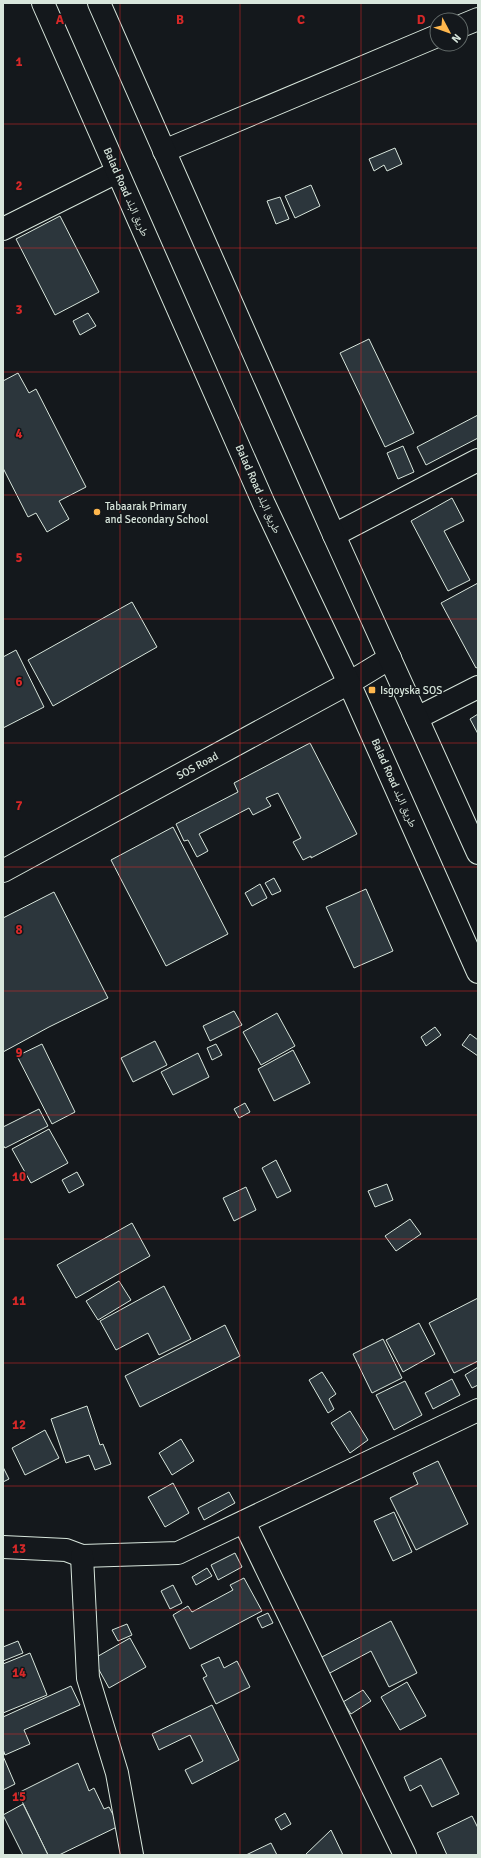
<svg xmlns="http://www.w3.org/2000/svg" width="481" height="1858" font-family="Signika,'Noto Naskh Arabic',sans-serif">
	<rect width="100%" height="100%" fill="#14181c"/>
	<g fill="#2c363c" stroke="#d8e6dc">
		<path d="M 395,148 L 402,164 L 387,171 L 384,165 L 374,171 L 369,159 Z"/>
		<path d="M 311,185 L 320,206 L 295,218 L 285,196 Z"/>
		<path d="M 280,197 L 289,219 L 276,224 L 267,201 Z"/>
		<path d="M 60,216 L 99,292 L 55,315 L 16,239 Z"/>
		<path d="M 88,313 L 96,326 L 80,335 L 73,321 Z"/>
		<path d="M 369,339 L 414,433 L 385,447 L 340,353 Z"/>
		<path d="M 18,373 L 29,393 L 36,389 L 86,487 L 59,501 L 69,519 L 47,532 L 36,513 L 28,517 L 3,468 L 3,381 Z"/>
		<path d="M 478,415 L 478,438 L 426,465 L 417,447 Z"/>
		<path d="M 403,446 L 414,472 L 398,479 L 387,453 Z"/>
		<path d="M 452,498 L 464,521 L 444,531 L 470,580 L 448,591 L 411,521 Z"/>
		<path d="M 478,583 L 478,667 L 476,668 L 441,603 Z"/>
		<path d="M 132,602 L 157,647 L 53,706 L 28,660 Z"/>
		<path d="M 16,650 L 44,707 L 3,728 L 3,657 Z"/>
		<path d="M 478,714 L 478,734 L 470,719 Z"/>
		<path d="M 310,743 L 357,834 L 311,858 L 311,856 L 303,860 L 293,842 L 301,838 L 278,793 L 266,798 L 271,806 L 253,815 L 249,808 L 199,834 L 208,851 L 197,857 L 188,840 L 184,841 L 176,824 L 238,792 L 234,783 Z"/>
		<path d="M 173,827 L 228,934 L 166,966 L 111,860 Z"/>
		<path d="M 274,878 L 281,891 L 272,895 L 265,883 Z"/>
		<path d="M 260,884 L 267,898 L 252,906 L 245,893 Z"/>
		<path d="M 366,889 L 393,951 L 354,968 L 326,907 Z"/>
		<path d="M 54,892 L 108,998 L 49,1027 L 3,1052 L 3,918 Z"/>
		<path d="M 234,1011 L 242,1025 L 210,1041 L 203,1026 Z"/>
		<path d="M 277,1013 L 295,1046 L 261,1065 L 243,1032 Z"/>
		<path d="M 435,1027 L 441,1035 L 426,1046 L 421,1037 Z"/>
		<path d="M 470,1034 L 478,1040 L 478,1056 L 462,1045 Z"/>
		<path d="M 155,1041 L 167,1065 L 133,1082 L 121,1058 Z"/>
		<path d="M 42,1044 L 75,1112 L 52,1124 L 17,1056 Z"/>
		<path d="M 216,1044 L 222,1055 L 212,1060 L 207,1048 Z"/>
		<path d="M 293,1050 L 310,1083 L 274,1101 L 258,1069 Z"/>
		<path d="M 198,1053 L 209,1077 L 173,1095 L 161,1072 Z"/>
		<path d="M 245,1103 L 250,1112 L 239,1118 L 234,1109 Z"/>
		<path d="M 39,1109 L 48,1126 L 5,1148 L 3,1145 L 3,1127 Z"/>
		<path d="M 49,1129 L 68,1163 L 31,1183 L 12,1149 Z"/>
		<path d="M 276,1160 L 291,1191 L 277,1198 L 262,1168 Z"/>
		<path d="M 77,1172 L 84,1185 L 69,1193 L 62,1180 Z"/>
		<path d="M 387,1184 L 393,1200 L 375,1207 L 368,1191 Z"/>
		<path d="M 246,1187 L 256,1210 L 234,1221 L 223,1198 Z"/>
		<path d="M 410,1219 L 421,1234 L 396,1251 L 385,1236 Z"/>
		<path d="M 132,1223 L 150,1256 L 76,1298 L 57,1265 Z"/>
		<path d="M 119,1281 L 131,1300 L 98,1320 L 86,1301 Z"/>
		<path d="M 164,1286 L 191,1339 L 159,1355 L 148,1333 L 116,1350 L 100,1321 Z"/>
		<path d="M 478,1298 L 478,1361 L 454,1373 L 429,1323 Z"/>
		<path d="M 419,1323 L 435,1354 L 403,1372 L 386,1340 Z"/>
		<path d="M 225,1325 L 240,1356 L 140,1407 L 125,1376 Z"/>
		<path d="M 383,1339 L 402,1378 L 372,1393 L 353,1354 Z"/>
		<path d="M 478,1367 L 478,1385 L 472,1388 L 465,1375 Z"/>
		<path d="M 322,1372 L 336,1394 L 329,1399 L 334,1409 L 328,1413 L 309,1380 Z"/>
		<path d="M 452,1379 L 460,1395 L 433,1409 L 425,1393 Z"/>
		<path d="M 405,1381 L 422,1415 L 394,1430 L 376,1395 Z"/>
		<path d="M 87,1406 L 100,1445 L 103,1444 L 111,1464 L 95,1470 L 89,1455 L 66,1463 L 51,1419 Z"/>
		<path d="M 350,1411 L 368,1440 L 350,1453 L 331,1423 Z"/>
		<path d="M 45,1430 L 59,1458 L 25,1475 L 12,1448 Z"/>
		<path d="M 181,1439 L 194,1461 L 172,1475 L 159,1453 Z"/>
		<path d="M 438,1461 L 468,1524 L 416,1550 L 390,1498 L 418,1484 L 413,1473 Z"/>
		<path d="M 3,1467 L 9,1479 L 3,1482 Z"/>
		<path d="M 173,1483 L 189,1513 L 165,1527 L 148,1497 Z"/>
		<path d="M 229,1492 L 235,1503 L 204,1520 L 198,1508 Z"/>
		<path d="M 394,1512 L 412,1552 L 393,1561 L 374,1521 Z"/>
		<path d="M 235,1553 L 242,1567 L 218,1580 L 211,1565 Z"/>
		<path d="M 207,1568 L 212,1576 L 196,1585 L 192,1577 Z"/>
		<path d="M 244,1578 L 262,1611 L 190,1649 L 173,1615 L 188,1606 L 192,1612 L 233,1590 L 230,1585 Z"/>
		<path d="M 173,1585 L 182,1603 L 170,1609 L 161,1591 Z"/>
		<path d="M 268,1613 L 273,1623 L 262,1628 L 257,1618 Z"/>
		<path d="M 391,1621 L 417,1673 L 389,1687 L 371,1651 L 328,1674 L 320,1658 Z"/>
		<path d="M 127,1624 L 132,1635 L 118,1641 L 112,1630 Z"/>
		<path d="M 130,1638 L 146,1667 L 109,1688 L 93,1659 Z"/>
		<path d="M 18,1641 L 23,1653 L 3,1661 L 3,1647 Z"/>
		<path d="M 30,1653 L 47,1695 L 3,1713 L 3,1664 Z"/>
		<path d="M 219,1657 L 224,1668 L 237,1661 L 250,1687 L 216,1704 L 203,1678 L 207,1676 L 201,1665 Z"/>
		<path d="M 407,1682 L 426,1716 L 400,1730 L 381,1697 Z"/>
		<path d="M 71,1686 L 80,1705 L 24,1730 L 30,1744 L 5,1755 L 3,1749 L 3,1717 Z"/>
		<path d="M 363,1690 L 371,1701 L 351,1714 L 343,1702 Z"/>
		<path d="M 212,1705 L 239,1760 L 192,1784 L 185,1770 L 203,1761 L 190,1735 L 159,1750 L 152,1734 Z"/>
		<path d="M 3,1756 L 15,1784 L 3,1790 Z"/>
		<path d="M 441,1758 L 459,1794 L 432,1807 L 421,1785 L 410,1791 L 404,1777 Z"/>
		<path d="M 78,1763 L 89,1791 L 94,1788 L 104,1809 L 109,1807 L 119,1826 L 59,1855 L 48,1855 L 18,1793 Z"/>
		<path d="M 23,1804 L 48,1855 L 23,1855 L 3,1815 Z"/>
		<path d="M 285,1813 L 291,1824 L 281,1830 L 275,1819 Z"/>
		<path d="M 472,1816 L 478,1828 L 478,1855 L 447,1855 L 437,1833 Z"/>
		<path d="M 331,1830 L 343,1855 L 305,1855 Z"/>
		<path d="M 271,1843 L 277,1855 L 246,1855 Z"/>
	</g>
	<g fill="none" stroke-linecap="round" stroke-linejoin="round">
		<defs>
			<g id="street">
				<path d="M 461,26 L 478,19"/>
				<path d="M 164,151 L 437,36"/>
				<path d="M 3,229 L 117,172"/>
				<path d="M 334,535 L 478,460"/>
				<path d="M 417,718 L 478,687"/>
				<path d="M 244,1522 L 405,1855"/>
				<path d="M 3,1547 L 66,1550 L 82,1556 L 178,1553 L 478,1410"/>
				<path d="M 82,1556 L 88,1678 L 117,1773 L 132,1855"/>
			</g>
			<g id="secondary">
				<path id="s1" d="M 3,871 L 349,683 L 390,658"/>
			</g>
			<g id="highway">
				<path d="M 43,3 L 264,504 L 349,683 L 478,972"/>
				<path d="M 99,3 L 334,535 L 478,853"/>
			</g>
		</defs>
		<use href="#street" stroke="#d8e6dc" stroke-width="24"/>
		<use href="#secondary" stroke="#d8e6dc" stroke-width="24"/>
		<use href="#highway" stroke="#d8e6dc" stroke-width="24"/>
		<use href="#street" stroke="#14181c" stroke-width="22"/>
		<use href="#secondary" stroke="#14181c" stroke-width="22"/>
		<use href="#highway" stroke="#14181c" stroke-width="22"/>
	</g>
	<path fill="none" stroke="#d62828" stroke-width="1" stroke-opacity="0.55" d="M 120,3 L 120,1855M 240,3 L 240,1855M 361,3 L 361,1855M 3,124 L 478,124M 3,248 L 478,248M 3,372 L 478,372M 3,495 L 478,495M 3,619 L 478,619M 3,743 L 478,743M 3,867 L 478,867M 3,991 L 478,991M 3,1115 L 478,1115M 3,1239 L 478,1239M 3,1363 L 478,1363M 3,1486 L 478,1486M 3,1610 L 478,1610M 3,1734 L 478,1734"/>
	<g fill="#ffb74d" stroke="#14181c" stroke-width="1.5">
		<circle cx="97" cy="512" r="4"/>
		<rect x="368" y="686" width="8" height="8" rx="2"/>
	</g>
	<g text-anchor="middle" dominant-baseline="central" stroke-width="3" stroke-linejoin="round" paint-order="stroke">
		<g font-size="11" fill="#d8e6dc" stroke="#14181c">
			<text transform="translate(126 192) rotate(66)">Balad Road طريق البلد</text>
			<text transform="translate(258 489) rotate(66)">Balad Road طريق البلد</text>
			<text stroke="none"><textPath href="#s1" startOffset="221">SOS Road</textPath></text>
			<text transform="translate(394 783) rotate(66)">Balad Road طريق البلد</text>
		</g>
		<g font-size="11" fill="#d8e6dc" stroke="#14181c" text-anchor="start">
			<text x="105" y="506">Tabaarak Primary<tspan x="105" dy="13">and Secondary School</tspan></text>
			<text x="380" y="690">Isgoyska SOS</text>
		</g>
	</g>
	<g font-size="13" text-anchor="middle" font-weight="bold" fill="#d62828" stroke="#14181c" stroke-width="3" stroke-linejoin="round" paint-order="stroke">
		<text x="60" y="24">A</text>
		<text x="180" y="24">B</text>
		<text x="301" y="24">C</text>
		<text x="421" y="24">D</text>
		<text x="19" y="66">1</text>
		<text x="19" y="190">2</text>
		<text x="19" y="314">3</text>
		<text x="19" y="438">4</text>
		<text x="19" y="562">5</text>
		<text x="19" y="686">6</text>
		<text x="19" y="810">7</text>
		<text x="19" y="934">8</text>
		<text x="19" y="1057">9</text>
		<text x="19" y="1181">10</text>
		<text x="19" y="1305">11</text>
		<text x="19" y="1429">12</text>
		<text x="19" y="1553">13</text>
		<text x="19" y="1677">14</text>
		<text x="19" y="1801">15</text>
	</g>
	<rect width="481" height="1858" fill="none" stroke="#d8e6dc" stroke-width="8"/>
	<g transform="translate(449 32) rotate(131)"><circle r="19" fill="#14181c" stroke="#626a69"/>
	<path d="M0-3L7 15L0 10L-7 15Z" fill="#ffb74d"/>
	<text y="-6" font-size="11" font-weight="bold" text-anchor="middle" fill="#d8e6dc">N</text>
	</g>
</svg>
